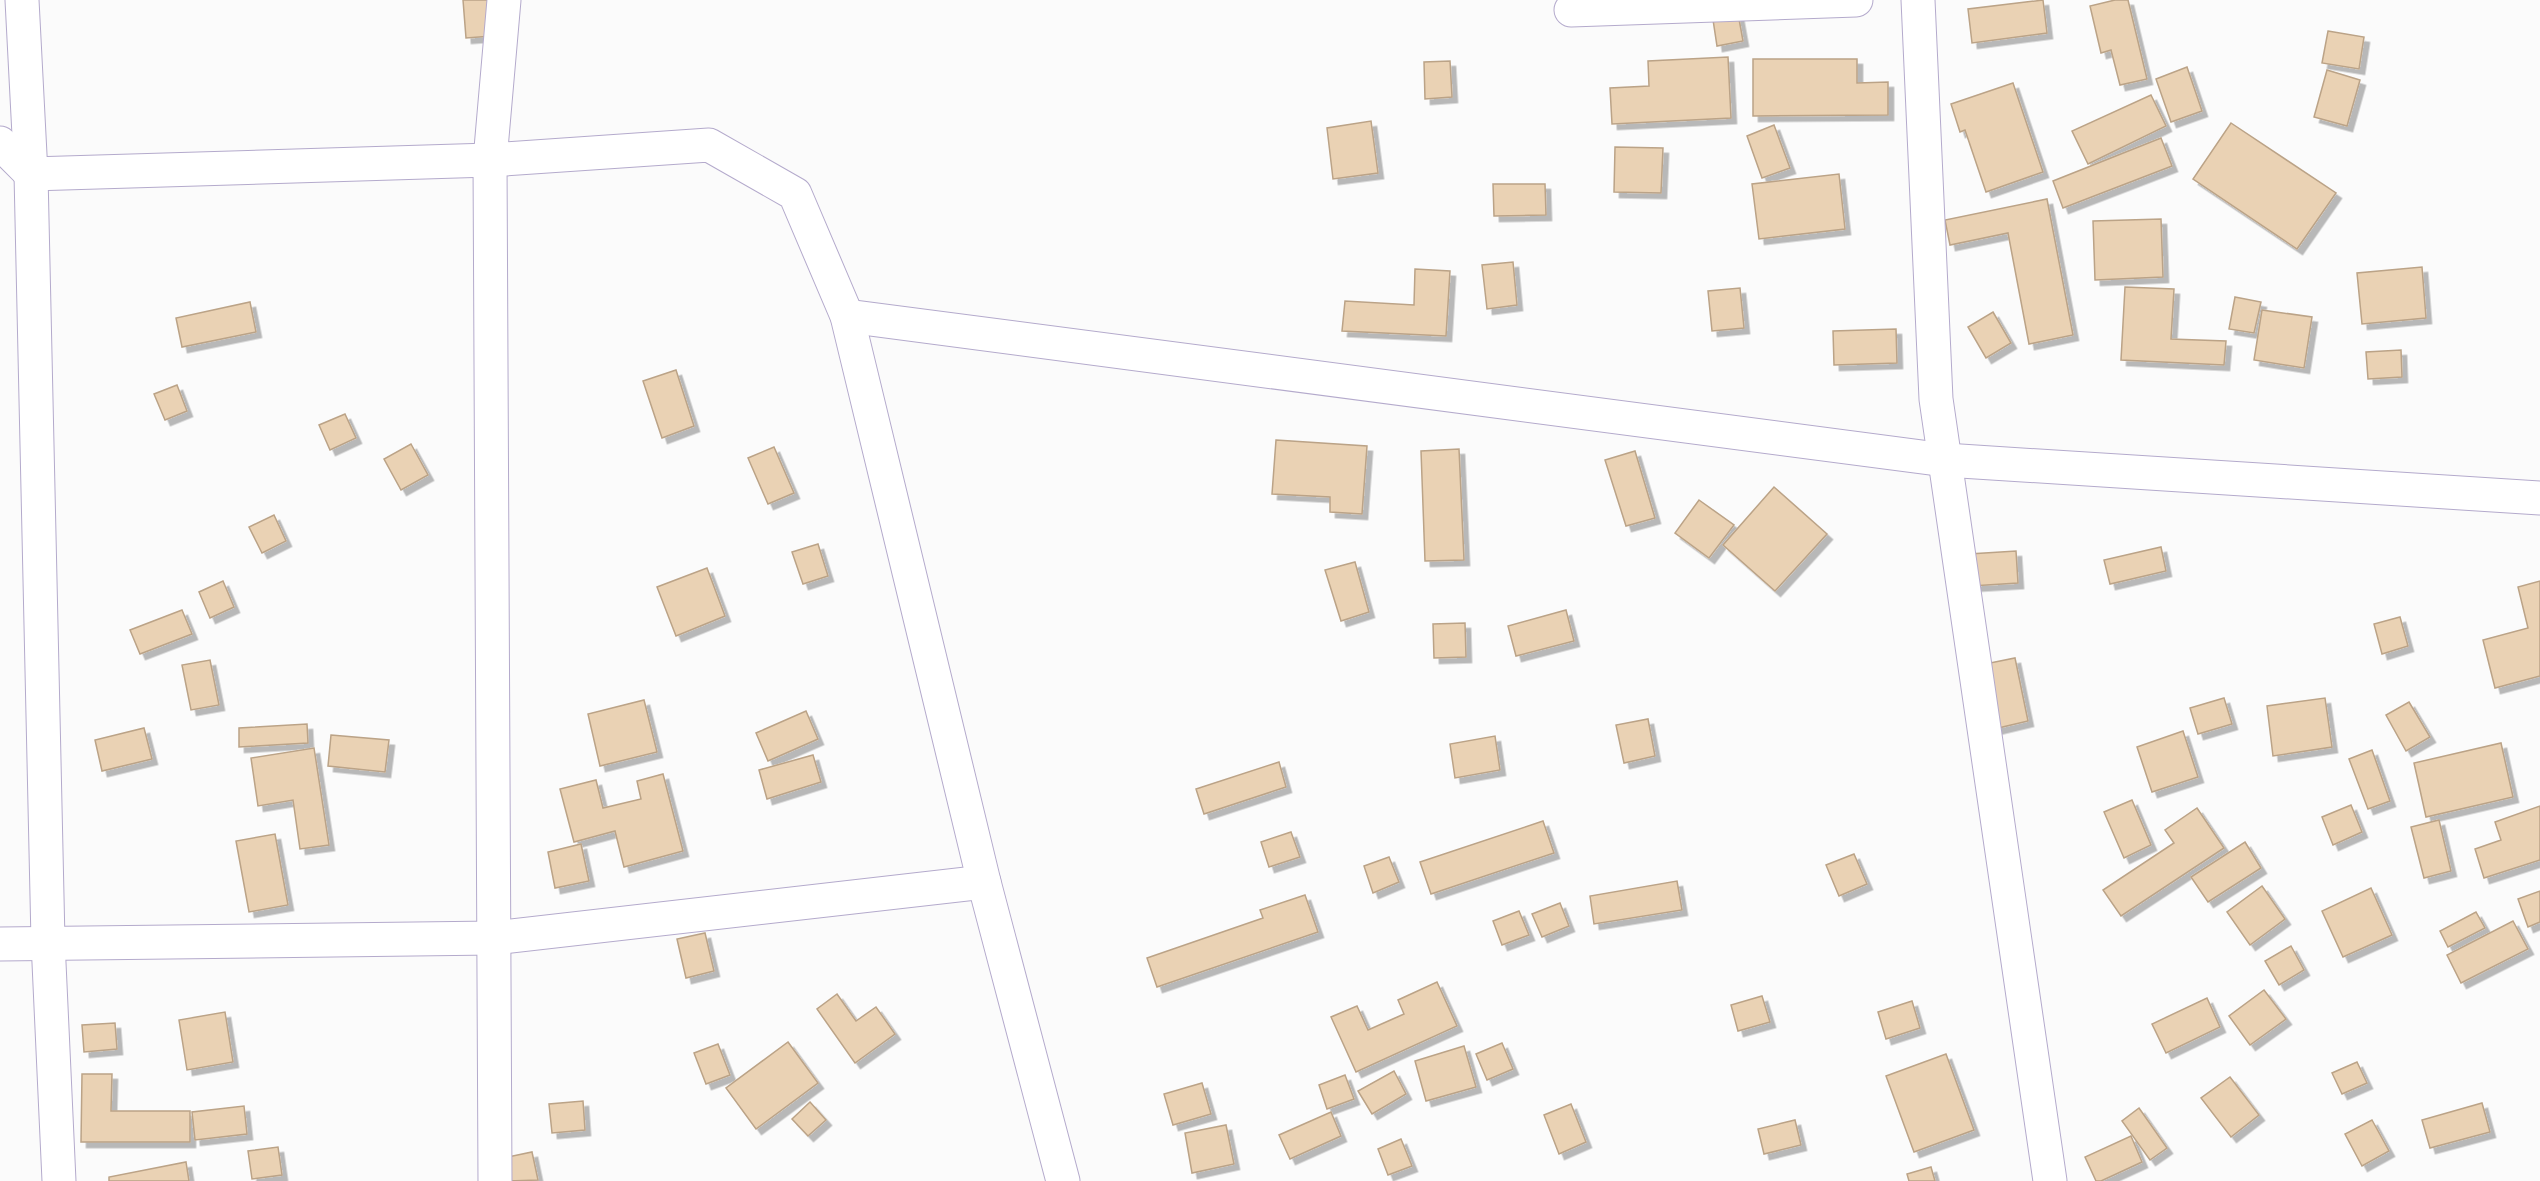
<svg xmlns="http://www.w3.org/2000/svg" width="2540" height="1181" font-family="'Fira Sans',sans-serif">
	<defs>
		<filter id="shadow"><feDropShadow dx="5.5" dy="5.5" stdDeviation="0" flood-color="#0004"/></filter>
	</defs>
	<rect width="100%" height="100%" fill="#fbfbfb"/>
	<g fill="#ead2b4" stroke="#bba387" stroke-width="1.5" filter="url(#shadow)">
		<path d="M 463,0 L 502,0 L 505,35 L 466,38 Z"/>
		<path d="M 2043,0 L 2047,33 L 1972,43 L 1968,9 Z"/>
		<path d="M 2115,0 L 2128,0 L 2147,79 L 2120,85 L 2111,50 L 2101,53 L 2090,6 Z"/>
		<path d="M 1737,8 L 1743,41 L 1717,46 L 1712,13 Z"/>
		<path d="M 2328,31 L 2364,37 L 2359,69 L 2322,63 Z"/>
		<path d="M 1728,57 L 1731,118 L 1612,124 L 1610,88 L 1649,86 L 1648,61 Z"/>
		<path d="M 1753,59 L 1857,59 L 1857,83 L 1888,82 L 1888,115 L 1753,116 Z"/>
		<path d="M 1450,61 L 1452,97 L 1425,99 L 1424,62 Z"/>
		<path d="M 2187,67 L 2202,111 L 2171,122 L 2156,79 Z"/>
		<path d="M 2327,70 L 2360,80 L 2347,126 L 2314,117 Z"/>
		<path d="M 2013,83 L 2043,172 L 1986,192 L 1965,130 L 1960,132 L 1951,104 Z"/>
		<path d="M 2151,95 L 2166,126 L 2088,164 L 2072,131 Z"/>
		<path d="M 1371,121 L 1378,173 L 1333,179 L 1327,128 Z"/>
		<path d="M 2231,123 L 2336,193 L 2297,249 L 2193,179 Z"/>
		<path d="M 1774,125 L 1790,168 L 1762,178 L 1747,136 Z"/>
		<path d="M 2161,138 L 2172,166 L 2063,208 L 2053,181 Z"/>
		<path d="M 1615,147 L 1663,148 L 1661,193 L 1614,192 Z"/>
		<path d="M 1839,174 L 1845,229 L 1759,239 L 1752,184 Z"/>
		<path d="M 1493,184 L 1545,184 L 1546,215 L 1494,216 Z"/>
		<path d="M 2047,199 L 2073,335 L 2029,344 L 2008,233 L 1950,245 L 1945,220 Z"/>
		<path d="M 2161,219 L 2163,277 L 2095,280 L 2093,221 Z"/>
		<path d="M 1513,262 L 1517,305 L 1487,309 L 1482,265 Z"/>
		<path d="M 2422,267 L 2426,318 L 2362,324 L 2357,273 Z"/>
		<path d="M 1415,269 L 1450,271 L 1446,336 L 1342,331 L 1345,301 L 1414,305 Z"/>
		<path d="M 2125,287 L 2174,289 L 2171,339 L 2226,341 L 2224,365 L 2121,360 Z"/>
		<path d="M 1740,288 L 1744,328 L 1712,331 L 1708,291 Z"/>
		<path d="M 2235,297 L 2261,302 L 2254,333 L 2229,329 Z"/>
		<path d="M 250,302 L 256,332 L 182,347 L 176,318 Z"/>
		<path d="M 2262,310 L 2312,317 L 2304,368 L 2254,360 Z"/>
		<path d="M 1993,312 L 2011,343 L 1986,358 L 1968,327 Z"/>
		<path d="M 1896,329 L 1897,363 L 1834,365 L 1833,331 Z"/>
		<path d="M 2401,350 L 2402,377 L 2368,379 L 2366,352 Z"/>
		<path d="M 676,370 L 694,426 L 662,438 L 643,381 Z"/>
		<path d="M 177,385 L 187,411 L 165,420 L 154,394 Z"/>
		<path d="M 345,414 L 356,438 L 330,450 L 319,425 Z"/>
		<path d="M 1276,440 L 1367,446 L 1362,514 L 1330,512 L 1330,497 L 1272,494 Z"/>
		<path d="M 411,444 L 428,475 L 401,490 L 384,459 Z"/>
		<path d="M 774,447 L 794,493 L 768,504 L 748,458 Z"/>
		<path d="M 1459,449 L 1464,560 L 1425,561 L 1421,451 Z"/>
		<path d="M 1635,451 L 1655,518 L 1626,526 L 1605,460 Z"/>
		<path d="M 1774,487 L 1827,534 L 1775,591 L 1723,545 Z"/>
		<path d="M 1699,500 L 1734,525 L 1709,558 L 1675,533 Z"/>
		<path d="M 274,515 L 286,541 L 262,553 L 249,527 Z"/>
		<path d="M 818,544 L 828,576 L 803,584 L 792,552 Z"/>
		<path d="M 2161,547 L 2166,571 L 2110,584 L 2104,560 Z"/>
		<path d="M 2016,551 L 2018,583 L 1971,586 L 1969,554 Z"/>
		<path d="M 1355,562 L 1369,612 L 1341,621 L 1325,570 Z"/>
		<path d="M 707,568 L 725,616 L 676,636 L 657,587 Z"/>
		<path d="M 223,581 L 234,607 L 210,618 L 199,592 Z"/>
		<path d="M 2540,581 L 2540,676 L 2495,688 L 2483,640 L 2528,628 L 2518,587 Z"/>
		<path d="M 182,610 L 192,634 L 140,654 L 130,630 Z"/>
		<path d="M 1566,610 L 1574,641 L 1516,656 L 1508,626 Z"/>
		<path d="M 2400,617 L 2408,646 L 2382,654 L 2374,624 Z"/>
		<path d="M 1465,623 L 1466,657 L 1434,658 L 1433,624 Z"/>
		<path d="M 2015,658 L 2028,721 L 1994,729 L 1980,665 Z"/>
		<path d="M 210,660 L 219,705 L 191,710 L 182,665 Z"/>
		<path d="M 2224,698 L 2232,724 L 2198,734 L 2190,708 Z"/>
		<path d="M 2325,698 L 2332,747 L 2273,756 L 2267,706 Z"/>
		<path d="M 644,700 L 657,752 L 600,766 L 588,714 Z"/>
		<path d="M 2409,702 L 2430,737 L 2406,751 L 2386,715 Z"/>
		<path d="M 806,711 L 818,739 L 768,761 L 756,733 Z"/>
		<path d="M 1648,719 L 1655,756 L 1624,763 L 1616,725 Z"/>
		<path d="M 307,724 L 308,743 L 239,747 L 239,728 Z"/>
		<path d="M 144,728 L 152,759 L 102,771 L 95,740 Z"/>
		<path d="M 2183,731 L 2198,777 L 2152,792 L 2137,747 Z"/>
		<path d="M 331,735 L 389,740 L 385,772 L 328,766 Z"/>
		<path d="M 1495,736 L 1500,770 L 1455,778 L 1450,744 Z"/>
		<path d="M 2501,743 L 2513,797 L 2426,817 L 2414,763 Z"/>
		<path d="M 314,748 L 329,845 L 300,849 L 293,800 L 258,806 L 251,758 Z"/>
		<path d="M 2372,750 L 2390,801 L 2368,809 L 2349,759 Z"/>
		<path d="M 813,755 L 821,782 L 767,799 L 759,770 Z"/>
		<path d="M 1279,762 L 1286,787 L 1204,814 L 1196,789 Z"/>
		<path d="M 663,774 L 683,851 L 624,867 L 615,831 L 574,842 L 560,789 L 596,780 L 603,808 L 641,799 L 637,781 Z"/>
		<path d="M 2132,800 L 2151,845 L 2124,858 L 2104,812 Z"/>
		<path d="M 2351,805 L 2362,832 L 2333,845 L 2322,817 Z"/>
		<path d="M 2540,806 L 2540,860 L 2484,878 L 2475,849 L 2501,840 L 2495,822 Z"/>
		<path d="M 2197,808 L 2224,848 L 2121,916 L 2103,890 L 2174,843 L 2165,830 Z"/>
		<path d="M 2439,820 L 2451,871 L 2424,878 L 2411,827 Z"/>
		<path d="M 1543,821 L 1554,853 L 1431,894 L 1420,862 Z"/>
		<path d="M 1291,832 L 1300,857 L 1269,867 L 1261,842 Z"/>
		<path d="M 275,834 L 288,905 L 249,912 L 236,841 Z"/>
		<path d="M 2245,842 L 2261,868 L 2208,902 L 2191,877 Z"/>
		<path d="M 581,844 L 589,881 L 555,888 L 548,852 Z"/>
		<path d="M 1854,854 L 1867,884 L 1839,896 L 1826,865 Z"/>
		<path d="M 1389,857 L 1399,882 L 1373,893 L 1364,866 Z"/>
		<path d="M 1677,881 L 1682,910 L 1594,924 L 1590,896 Z"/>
		<path d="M 2262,886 L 2285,919 L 2250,945 L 2227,912 Z"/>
		<path d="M 2371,888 L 2392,935 L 2343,957 L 2322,911 Z"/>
		<path d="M 2540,891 L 2540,922 L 2528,927 L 2518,899 Z"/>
		<path d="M 1305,895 L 1318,932 L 1157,987 L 1147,958 L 1263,918 L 1260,910 Z"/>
		<path d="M 1560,903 L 1569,926 L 1542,937 L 1532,914 Z"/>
		<path d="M 1519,911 L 1529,935 L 1502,945 L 1493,921 Z"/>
		<path d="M 2476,912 L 2485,928 L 2448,947 L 2440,931 Z"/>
		<path d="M 2513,921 L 2528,949 L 2461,983 L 2447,955 Z"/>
		<path d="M 705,933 L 714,971 L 686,978 L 677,939 Z"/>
		<path d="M 2291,946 L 2304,970 L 2279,985 L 2265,961 Z"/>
		<path d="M 1437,982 L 1457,1026 L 1356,1072 L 1331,1017 L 1357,1006 L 1368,1030 L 1404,1014 L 1398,1000 Z"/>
		<path d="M 2264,990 L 2286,1019 L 2250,1045 L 2229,1016 Z"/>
		<path d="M 837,994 L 856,1021 L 876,1007 L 895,1034 L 855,1063 L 817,1009 Z"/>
		<path d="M 1762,996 L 1770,1022 L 1738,1031 L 1731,1005 Z"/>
		<path d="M 2207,998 L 2220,1027 L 2166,1053 L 2152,1024 Z"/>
		<path d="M 1912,1001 L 1920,1028 L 1886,1039 L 1878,1012 Z"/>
		<path d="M 225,1012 L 233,1062 L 187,1070 L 179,1020 Z"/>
		<path d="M 115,1023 L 117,1049 L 84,1052 L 82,1025 Z"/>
		<path d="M 788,1042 L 818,1083 L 756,1129 L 726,1088 Z"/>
		<path d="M 1502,1043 L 1513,1069 L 1487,1080 L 1476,1054 Z"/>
		<path d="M 718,1044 L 730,1075 L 706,1084 L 694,1053 Z"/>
		<path d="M 1464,1046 L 1476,1087 L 1426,1101 L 1415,1061 Z"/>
		<path d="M 1946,1054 L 1974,1130 L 1914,1152 L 1886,1076 Z"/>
		<path d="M 2357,1062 L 2367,1083 L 2342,1094 L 2332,1073 Z"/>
		<path d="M 1394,1071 L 1406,1094 L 1372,1114 L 1358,1091 Z"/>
		<path d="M 82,1074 L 112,1074 L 111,1111 L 190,1111 L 190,1142 L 81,1142 Z"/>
		<path d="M 1345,1075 L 1354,1099 L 1327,1109 L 1319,1085 Z"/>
		<path d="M 2230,1077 L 2259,1115 L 2231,1137 L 2201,1098 Z"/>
		<path d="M 1202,1083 L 1211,1114 L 1173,1125 L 1164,1094 Z"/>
		<path d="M 583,1101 L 585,1130 L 552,1133 L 549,1104 Z"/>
		<path d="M 810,1102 L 826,1120 L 808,1136 L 792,1119 Z"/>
		<path d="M 2482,1103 L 2490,1132 L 2430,1148 L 2422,1120 Z"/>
		<path d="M 1571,1104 L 1586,1142 L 1559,1154 L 1544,1115 Z"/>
		<path d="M 244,1106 L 247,1134 L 195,1140 L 192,1112 Z"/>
		<path d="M 2139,1108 L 2167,1148 L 2150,1160 L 2122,1121 Z"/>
		<path d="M 1331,1112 L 1341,1136 L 1290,1159 L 1279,1135 Z"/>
		<path d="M 1795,1120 L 1801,1145 L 1764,1154 L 1758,1129 Z"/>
		<path d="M 2372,1120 L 2389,1151 L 2362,1166 L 2345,1134 Z"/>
		<path d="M 1226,1125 L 1234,1164 L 1192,1173 L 1185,1133 Z"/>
		<path d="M 2131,1136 L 2142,1162 L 2101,1181 L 2096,1181 L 2085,1157 Z"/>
		<path d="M 1401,1139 L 1412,1166 L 1388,1175 L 1378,1149 Z"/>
		<path d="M 278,1147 L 282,1175 L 252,1179 L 248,1151 Z"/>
		<path d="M 532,1152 L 538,1180 L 508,1181 L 503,1158 Z"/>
		<path d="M 186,1162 L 189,1181 L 109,1181 L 109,1177 Z"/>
		<path d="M 1931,1167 L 1935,1181 L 1909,1181 L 1907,1174 Z"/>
	</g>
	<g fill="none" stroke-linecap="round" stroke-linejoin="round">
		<defs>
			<g id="minor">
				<path d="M 22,0 L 31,174 L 48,941 L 59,1181"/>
				<path d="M 1918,0 L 1936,399 L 2050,1181"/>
				<path d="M 1571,10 L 1856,0"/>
				<path d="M 0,143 L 31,174 L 490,160 L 709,145 L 795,194 L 847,316 L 984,882 L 1063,1181"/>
				<path d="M 847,316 L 1945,460 L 2540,498"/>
				<path d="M 0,944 L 494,938 L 984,882"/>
				<path d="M 495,1181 L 490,160 L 504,0"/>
			</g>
		</defs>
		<use href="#minor" stroke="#b4aacc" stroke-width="35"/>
		<use href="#minor" stroke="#fff" stroke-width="33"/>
	</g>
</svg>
